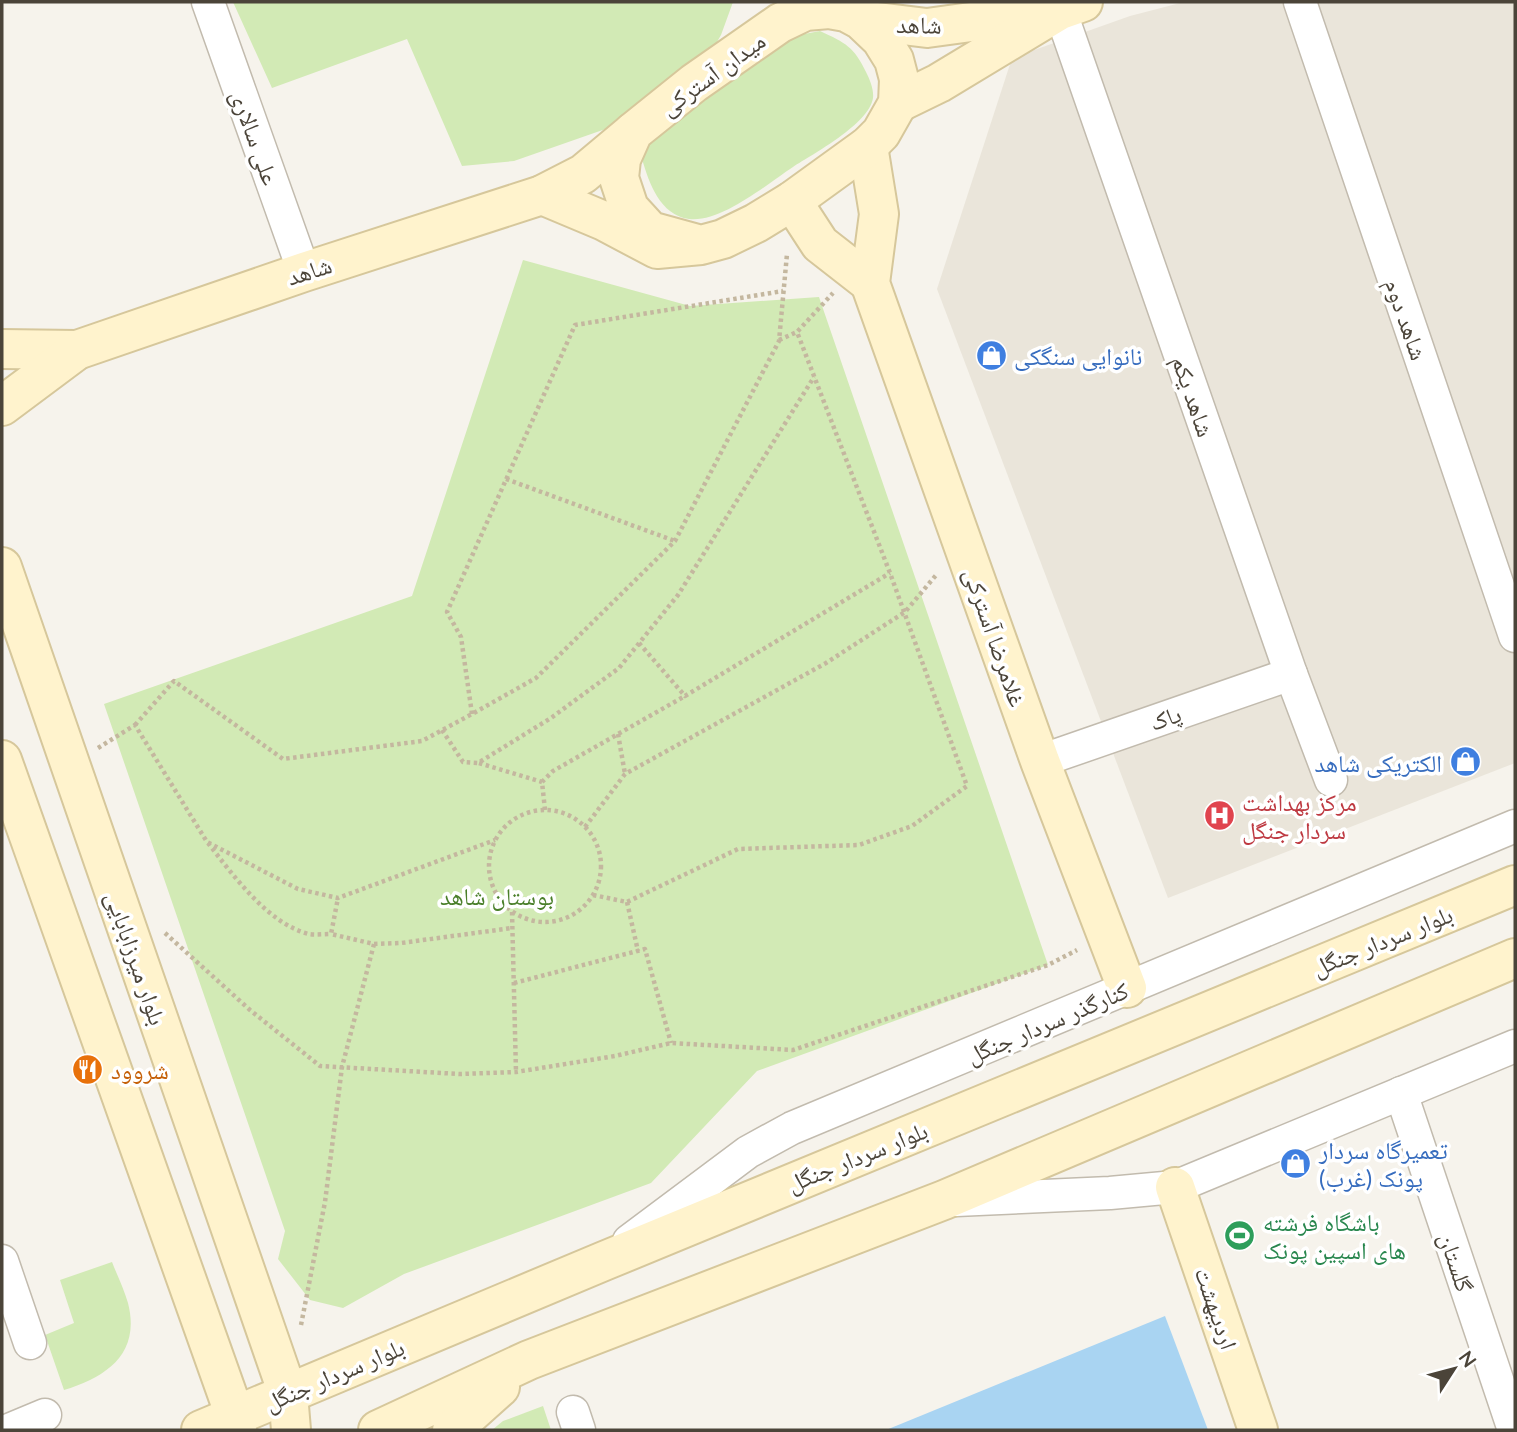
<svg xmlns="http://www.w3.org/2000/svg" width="1517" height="1432" font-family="Lato,'Noto Naskh Arabic',sans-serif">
	<rect width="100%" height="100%" fill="#f6f3ec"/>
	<path fill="#eae5da" d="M 1184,2 L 1515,2 L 1515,763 L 1168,898 L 937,289 L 1012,58 L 1130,16 Z"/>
	<g fill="#d2eab5">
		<path d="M 233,2 L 733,2 L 721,35 L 706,61 L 617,125 L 514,161 L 462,166 L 407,39 L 272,88 Z"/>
		<path d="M 820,31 C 846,43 854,47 866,72 C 870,80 874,90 873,98 C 869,124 813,154 793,167 C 767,184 721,223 689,219 C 660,215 649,183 642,159 L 652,137 L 672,118 L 794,36 Z"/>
		<path d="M 523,260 L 690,306 L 819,297 L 1048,965 L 757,1071 L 651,1183 L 404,1274 L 343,1308 L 310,1300 L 278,1259 L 285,1231 L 104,704 L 412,596 Z"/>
		<path d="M 112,1262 C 117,1275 124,1289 128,1303 C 141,1354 106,1377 64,1390 L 45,1335 L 74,1323 L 60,1280 Z"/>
		<path d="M 543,1406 L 551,1430 L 492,1430 L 503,1421 Z"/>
	</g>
	<path fill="#a9d4f2" d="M 1165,1316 L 1208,1430 L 886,1430 Z"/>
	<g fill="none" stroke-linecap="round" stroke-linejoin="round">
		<defs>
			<g id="street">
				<path d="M 208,2 L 304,272"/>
				<path d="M 1300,2 L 1515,636"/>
				<path d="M 1060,10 L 1291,674 L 1331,780"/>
				<path d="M 1040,761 L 1291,674"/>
				<path d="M 1401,1093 L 1514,1430"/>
				<path d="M 956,1200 L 1110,1193 L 1175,1187 L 1515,1046"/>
				<path d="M 629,1241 L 748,1152 L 792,1128 L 1515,826"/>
				<path d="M 2,1261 L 30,1343"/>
				<path d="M 573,1412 L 579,1430"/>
				<path d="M 9,1430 L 45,1415"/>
			</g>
			<g id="secondary">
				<path d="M 861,20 L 927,28 L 1044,12"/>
				<path d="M 898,103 L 939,83 L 1060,10 L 1083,2"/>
				<path d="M 868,146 L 879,214 L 870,283 L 1040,761 L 1127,988"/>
				<path d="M 542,195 L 604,221 L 657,249 L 701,245 L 723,239 L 756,223 L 792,201 L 868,146 L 881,133 L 898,103 L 899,79 L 894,60 L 881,39 L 861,20 L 846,12 L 829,9 L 805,11 L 780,23 L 694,83 L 633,132 L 621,159 L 619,178 L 629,208 L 650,231 L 701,245"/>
				<path d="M 792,201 L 820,244 L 870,283"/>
				<path d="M 2,349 L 77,350"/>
				<path d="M 2,406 L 77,350 L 304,272 L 542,195 L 583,174 L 632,133"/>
				<path d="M 2,567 L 288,1394 L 291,1430"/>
				<path d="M 2,760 L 235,1416 L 237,1430"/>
				<path d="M 1175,1187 L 1258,1430"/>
				<path d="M 201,1430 L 604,1261 L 1515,885"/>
				<path d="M 378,1430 L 529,1360 L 944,1200 L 1515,958"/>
				<path d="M 452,1430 L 500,1387"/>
			</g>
		</defs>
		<use href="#street" stroke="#c2bbae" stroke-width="35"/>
		<use href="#secondary" stroke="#d6c79b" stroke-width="42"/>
		<g stroke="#c4b79f" stroke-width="4.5" stroke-dasharray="3.5 3.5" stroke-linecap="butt">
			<path d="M 779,340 L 797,332"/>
			<path d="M 506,479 L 675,541"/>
			<path d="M 639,643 L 685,696 L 890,573"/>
			<path d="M 472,714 L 461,637 L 447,612 L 575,325 L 783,291"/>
			<path d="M 135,725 L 174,681 L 283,759 L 422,741 L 472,714 L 536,678 L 675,541 L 779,341 L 787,254"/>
			<path d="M 442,730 L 463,762 L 478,763 L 551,718 L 619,668 L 678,595 L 814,377"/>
			<path d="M 618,734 L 625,774"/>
			<path d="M 98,748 L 135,725 L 207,842 L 298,889 L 338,898 L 495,840"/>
			<path d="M 479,763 L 542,782"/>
			<circle cx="545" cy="866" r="56"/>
			<path d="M 545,810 L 542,782 L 553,771 L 685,696"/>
			<path d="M 585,827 L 625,774 L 826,663 L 905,612 L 937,574"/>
			<path d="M 208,843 C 233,875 268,924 309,934 C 315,935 324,934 331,934"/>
			<path d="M 593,895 L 627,902 L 738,849 L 859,845 L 912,826 L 967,786 L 890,573 L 797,332 L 833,293"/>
			<path d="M 627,902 L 638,951"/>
			<path d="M 512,912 L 516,1072"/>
			<path d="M 165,933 L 250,1010 L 320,1066 L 459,1074 L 516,1072 L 615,1056 L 671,1043 L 793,1050 L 1048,965 L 1077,950"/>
			<path d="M 374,944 L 401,943 L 512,928"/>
			<path d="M 514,983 L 645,949 L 671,1043"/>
			<path d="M 301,1325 L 325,1202 L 342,1067 L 374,944 L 331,934 L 338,898"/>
		</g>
		<use href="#street" stroke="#fff" stroke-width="32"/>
		<use href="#secondary" stroke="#fff3cd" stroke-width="38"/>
	</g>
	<defs>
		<symbol id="shop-disc" viewBox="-11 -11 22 22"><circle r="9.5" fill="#3f7fe0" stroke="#fff"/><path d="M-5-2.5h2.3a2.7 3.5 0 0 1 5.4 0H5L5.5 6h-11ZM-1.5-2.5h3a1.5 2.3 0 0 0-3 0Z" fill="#fff"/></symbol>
		<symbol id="hospital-disc" viewBox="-11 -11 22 22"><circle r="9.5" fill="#e0444e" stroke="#fff"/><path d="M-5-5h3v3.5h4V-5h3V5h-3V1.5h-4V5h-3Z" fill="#fff"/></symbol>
		<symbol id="restaurant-disc" viewBox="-11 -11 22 22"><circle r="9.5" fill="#e8710a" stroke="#fff"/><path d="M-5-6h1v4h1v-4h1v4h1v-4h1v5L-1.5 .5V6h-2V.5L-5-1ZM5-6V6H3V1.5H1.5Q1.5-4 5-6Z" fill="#fff"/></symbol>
		<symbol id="stadium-disc" viewBox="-11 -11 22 22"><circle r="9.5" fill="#2e9e5b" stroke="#fff"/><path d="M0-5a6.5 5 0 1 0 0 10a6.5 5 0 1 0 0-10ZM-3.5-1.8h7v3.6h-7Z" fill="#fff"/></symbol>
	</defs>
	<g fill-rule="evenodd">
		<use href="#shop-disc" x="974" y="338" width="35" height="35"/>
		<use href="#shop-disc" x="1448" y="744" width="35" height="35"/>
		<use href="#hospital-disc" x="1202" y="798" width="35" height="35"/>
		<use href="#restaurant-disc" x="70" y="1052" width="35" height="35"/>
		<use href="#shop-disc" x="1278" y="1146" width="35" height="35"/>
		<use href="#stadium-disc" x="1222" y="1218" width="35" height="35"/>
	</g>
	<g text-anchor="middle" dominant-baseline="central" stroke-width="7" stroke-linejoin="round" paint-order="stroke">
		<g font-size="24" fill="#4b4439" stroke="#fff">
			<text transform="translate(919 24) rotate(1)">شاهد</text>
			<text transform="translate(712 73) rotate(-36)">میدان آسترکی</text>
			<text transform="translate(256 137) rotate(70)">علی سالاری</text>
			<text transform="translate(309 270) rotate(-18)">شاهد</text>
			<text transform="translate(1407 319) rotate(71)">شاهد دوم</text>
			<text transform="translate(1194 396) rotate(71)">شاهد یکم</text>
			<text transform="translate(996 637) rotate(71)">غلامرضا آسترکی</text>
			<text transform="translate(1165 717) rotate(-19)">پاک</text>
			<text transform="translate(1382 940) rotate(-22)">بلوار سردار جنگل</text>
			<text transform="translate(137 958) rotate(71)">بلوار میرزابابایی</text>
			<text transform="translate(1047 1022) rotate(-23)">کنارگذر سردار جنگل</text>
			<text transform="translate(857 1156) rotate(-22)">بلوار سردار جنگل</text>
			<text transform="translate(1457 1262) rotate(72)">گلستان</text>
			<text transform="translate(1217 1308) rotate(71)">اردیبهشت</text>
			<text transform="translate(334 1374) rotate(-23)">بلوار سردار جنگل</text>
		</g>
		<g font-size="24" fill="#366cbe" stroke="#fff" text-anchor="start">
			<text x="1014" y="355">نانوایی سنگکی</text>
			<text x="1442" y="762" text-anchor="end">الکتریکی شاهد</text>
			<text x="1319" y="1149">تعمیرگاه سردار<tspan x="1319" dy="28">پونک (غرب)</tspan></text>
		</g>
		<g font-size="24" fill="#be3a42" stroke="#fff" text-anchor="start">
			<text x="1242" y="801">مرکز بهداشت<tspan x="1242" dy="28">سردار جنگل</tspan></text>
		</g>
		<g font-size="24" fill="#4a7f2a" stroke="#fff">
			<text x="497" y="895">بوستان شاهد</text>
		</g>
		<g font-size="24" fill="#c56008" stroke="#fff" text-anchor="start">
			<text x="111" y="1069">شروود</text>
		</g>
		<g font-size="24" fill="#27864d" stroke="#fff" text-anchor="start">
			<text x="1263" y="1221">باشگاه فرشته<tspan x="1263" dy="28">های اسپین پونک</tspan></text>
		</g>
	</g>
	<rect width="1517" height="1432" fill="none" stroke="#4b4439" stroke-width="7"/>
	<g transform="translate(1454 1369) rotate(54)" stroke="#ffffff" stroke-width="5" paint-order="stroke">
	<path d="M0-5L12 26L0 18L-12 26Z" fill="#4b4439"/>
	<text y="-10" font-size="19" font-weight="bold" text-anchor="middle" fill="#4b4439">N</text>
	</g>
</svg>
